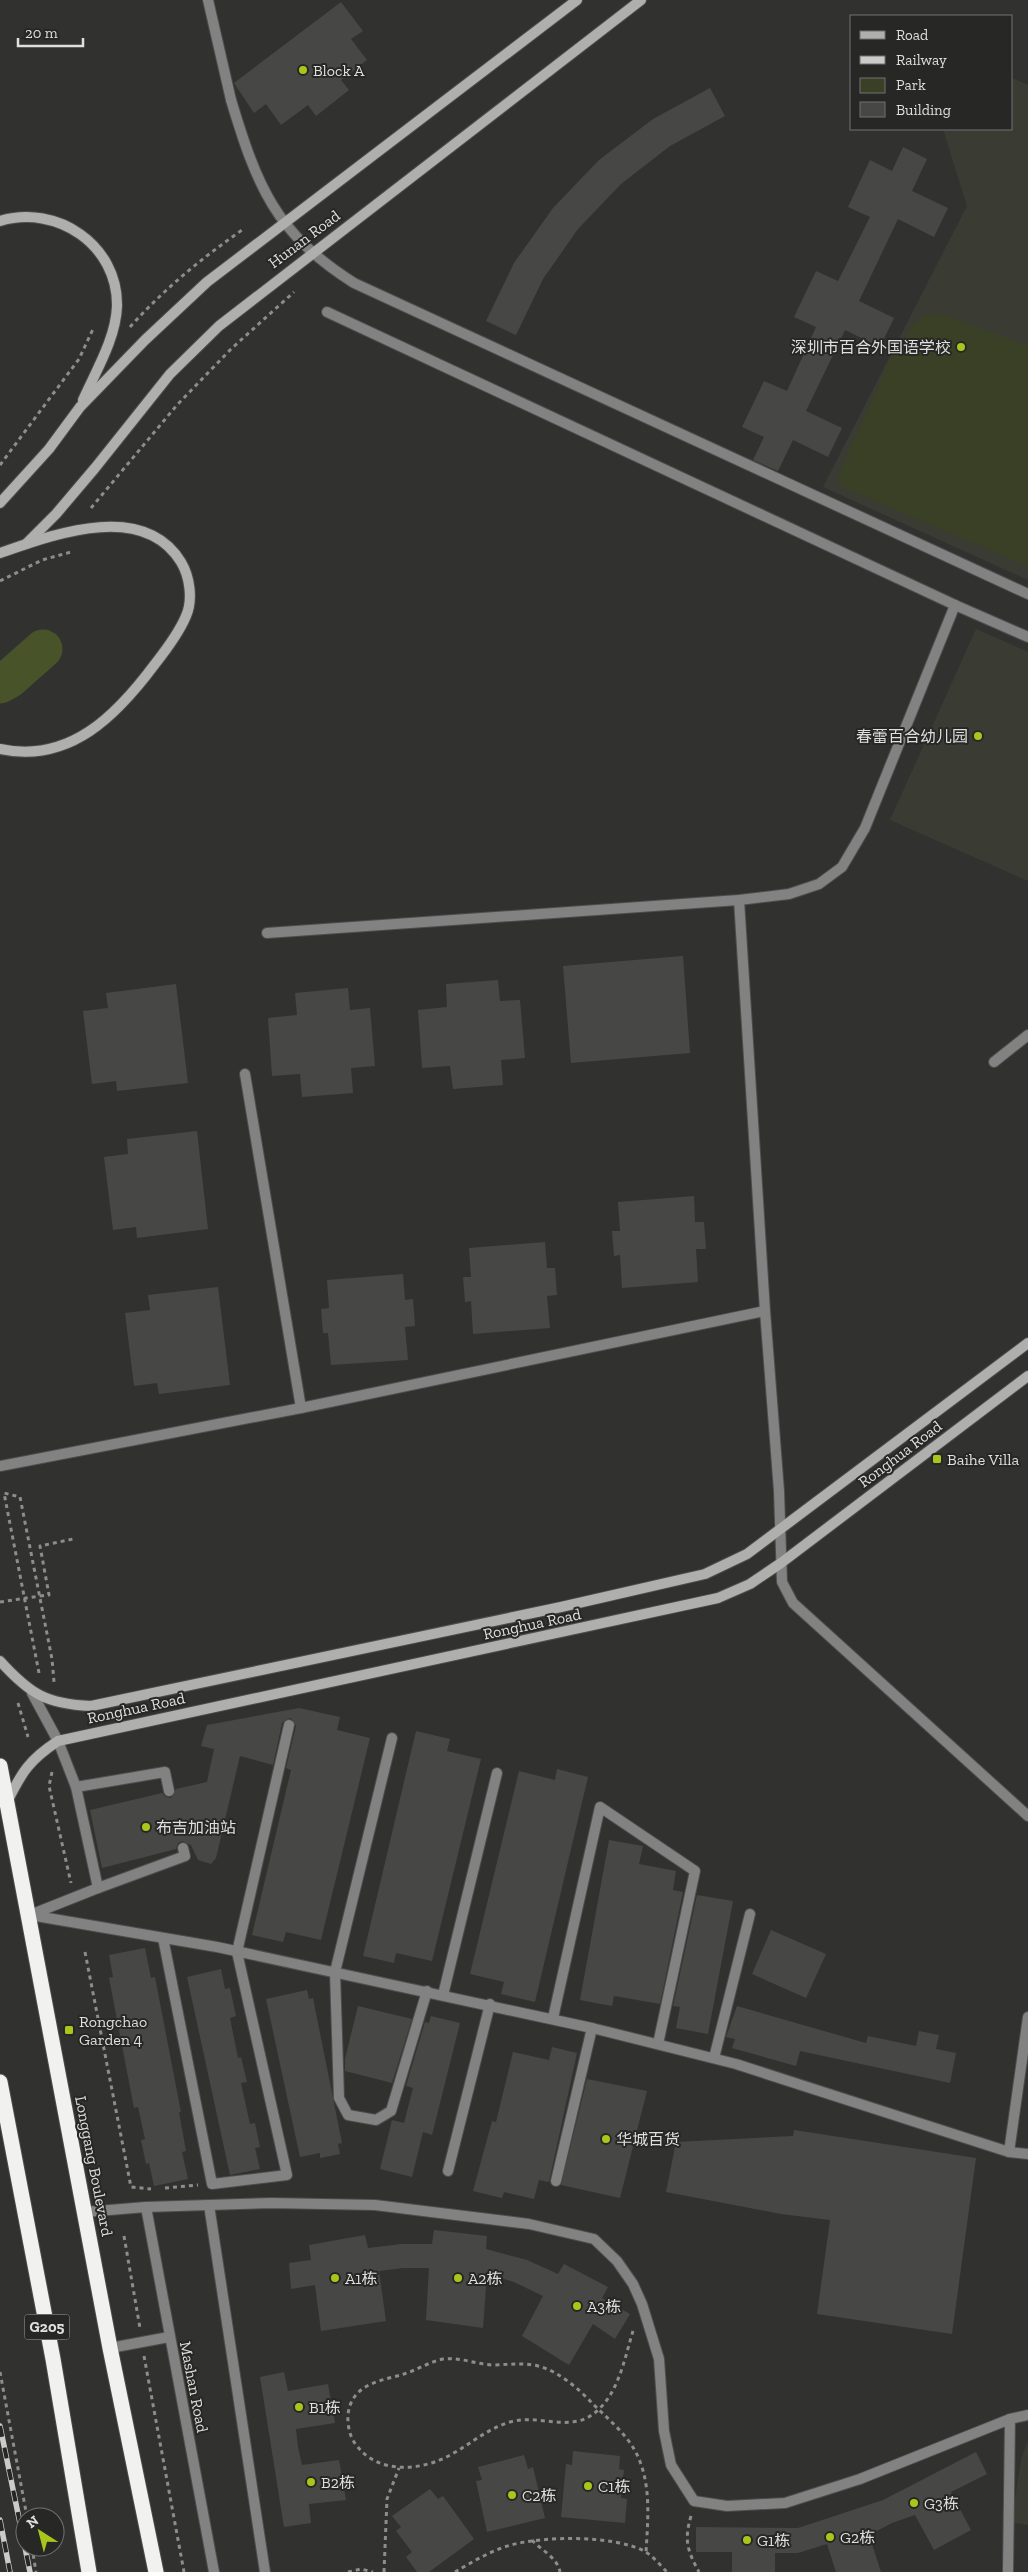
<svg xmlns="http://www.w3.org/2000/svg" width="1028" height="2572" font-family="'Zilla Slab','Noto Sans SC',serif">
	<rect width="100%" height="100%" fill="#313230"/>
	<g fill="#3a3c34">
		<path d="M 1012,78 L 1028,85 L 1028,580 L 823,487 L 967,206 L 943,129 L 1012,129 Z"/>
		<path d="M 976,629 L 1028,652 L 1028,881 L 890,820 Z"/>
		<path d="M 1028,2441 L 1028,2525 L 1011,2522 L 1022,2456 Z"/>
	</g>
	<path fill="#3a4026" d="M 926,315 L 943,315 L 1028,346 L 1028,566 L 842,487 L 838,477 L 893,353 L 913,326 Z"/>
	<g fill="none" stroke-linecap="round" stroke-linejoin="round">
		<path stroke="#49532a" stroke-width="39" d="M 0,684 L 9,679 L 43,649"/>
	</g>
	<g fill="#474845">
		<path d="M 341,2 L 363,31 L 351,39 L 367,60 L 341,80 L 349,90 L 316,116 L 308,105 L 281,125 L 266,104 L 254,113 L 234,83 Z"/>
		<path d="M 710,88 L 725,116 L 670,146 L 621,184 L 578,229 L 543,279 L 516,335 L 486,321 L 514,263 L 553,208 L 599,160 L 653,119 Z"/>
		<path d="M 903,147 L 927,159 L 912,191 L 948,208 L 934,237 L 898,219 L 859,301 L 894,318 L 880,347 L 845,330 L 806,411 L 842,428 L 828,457 L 793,440 L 778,471 L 753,460 L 764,437 L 742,427 L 764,381 L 787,391 L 816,327 L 794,317 L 816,271 L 838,281 L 870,217 L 848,207 L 870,160 L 892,171 Z"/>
		<path d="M 683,956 L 690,1053 L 571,1063 L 563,966 Z"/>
		<path d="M 498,980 L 500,1001 L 520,1000 L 525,1058 L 501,1060 L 503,1085 L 453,1089 L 450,1066 L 422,1068 L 418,1010 L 447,1007 L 446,984 Z"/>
		<path d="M 176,984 L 188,1083 L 117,1091 L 116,1081 L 92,1084 L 83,1011 L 108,1008 L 106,993 Z"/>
		<path d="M 348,988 L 350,1010 L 370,1008 L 375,1066 L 351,1068 L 353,1093 L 302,1097 L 300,1074 L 272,1076 L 268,1018 L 297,1015 L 295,993 Z"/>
		<path d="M 197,1131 L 208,1229 L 137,1238 L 136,1227 L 113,1230 L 104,1157 L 128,1154 L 127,1139 Z"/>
		<path d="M 694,1196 L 695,1222 L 704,1222 L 706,1249 L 696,1249 L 698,1282 L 622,1288 L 620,1255 L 614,1256 L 612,1231 L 620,1231 L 618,1202 Z"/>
		<path d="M 545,1242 L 547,1268 L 555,1268 L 557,1295 L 547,1296 L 550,1328 L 473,1334 L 471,1301 L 465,1302 L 463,1277 L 471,1277 L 469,1248 Z"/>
		<path d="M 403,1274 L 405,1300 L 413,1299 L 415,1326 L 405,1327 L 408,1360 L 331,1365 L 328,1333 L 323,1333 L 321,1309 L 329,1308 L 327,1280 Z"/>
		<path d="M 218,1287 L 230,1385 L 159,1394 L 157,1383 L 134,1386 L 125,1313 L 150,1310 L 148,1295 Z"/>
		<path d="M 299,1708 L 340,1717 L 337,1730 L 370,1738 L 321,1940 L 286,1932 L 283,1942 L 252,1935 L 291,1770 L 286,1768 L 296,1726 L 291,1718 L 287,1719 L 282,1723 L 273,1765 L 240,1756 L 216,1858 L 211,1864 L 198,1860 L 191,1845 L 182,1841 L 178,1843 L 176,1849 L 102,1868 L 90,1810 L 162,1793 L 166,1797 L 171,1798 L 176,1789 L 207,1782 L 214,1749 L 201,1746 L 207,1725 Z"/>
		<path d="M 416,1731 L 450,1739 L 447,1751 L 481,1759 L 432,1961 L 396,1953 L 394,1963 L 363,1956 Z"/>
		<path d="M 557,1769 L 588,1777 L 535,2002 L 501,1994 L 504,1982 L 470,1974 L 519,1771 L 555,1780 Z"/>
		<path d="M 609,1840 L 643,1846 L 639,1864 L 676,1871 L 673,1890 L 683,1892 L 660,2004 L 614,1996 L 612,2006 L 580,2000 Z"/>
		<path d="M 697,1895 L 733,1901 L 708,2034 L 676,2028 L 680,2007 L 673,2006 Z"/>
		<path d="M 771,1930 L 826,1954 L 806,1998 L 752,1974 Z"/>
		<path d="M 145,1948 L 151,1978 L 155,1977 L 181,2112 L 179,2112 L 186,2151 L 182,2152 L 188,2179 L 154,2186 L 149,2163 L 146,2164 L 141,2140 L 145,2139 L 138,2107 L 134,2108 L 109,1978 L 113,1977 L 109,1955 Z"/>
		<path d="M 221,1969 L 225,1989 L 230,1988 L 236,2016 L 230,2018 L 238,2058 L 241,2057 L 247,2082 L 241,2083 L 250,2124 L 255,2123 L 260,2147 L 255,2148 L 260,2169 L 230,2175 L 187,1977 Z"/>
		<path d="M 307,1990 L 309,1999 L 313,1998 L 342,2143 L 338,2144 L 340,2154 L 320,2158 L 320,2153 L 300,2157 L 266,1999 Z"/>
		<path d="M 358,2006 L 412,2019 L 392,2083 L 345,2071 L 345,2059 Z"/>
		<path d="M 737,2006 L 866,2043 L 868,2036 L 916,2046 L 919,2031 L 939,2035 L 936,2049 L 956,2053 L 950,2083 L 800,2051 L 796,2066 L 732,2048 L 735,2039 L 726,2037 Z"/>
		<path d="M 431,2016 L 460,2023 L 432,2135 L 423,2132 L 412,2177 L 380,2169 L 392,2120 L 404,2123 L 413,2088 L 406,2086 L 425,2022 L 429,2023 Z"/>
		<path d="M 552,2047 L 577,2053 L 549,2182 L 539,2180 L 534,2199 L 504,2192 L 502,2198 L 473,2191 L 492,2121 L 496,2122 L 513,2052 L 549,2060 Z"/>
		<path d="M 587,2079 L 647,2091 L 620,2198 L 561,2185 Z"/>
		<path d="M 794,2130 L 976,2158 L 952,2334 L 817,2314 L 830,2220 L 781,2214 L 666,2192 L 676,2142 L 793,2136 Z"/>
		<path d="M 434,2230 L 487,2236 L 486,2249 L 527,2260 L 558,2274 L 564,2264 L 608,2287 L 602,2298 L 630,2314 L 615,2339 L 593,2324 L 569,2365 L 522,2336 L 543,2296 L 514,2282 L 487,2274 L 483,2328 L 426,2320 L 429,2268 L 403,2268 L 379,2271 L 386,2321 L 321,2331 L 315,2285 L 291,2289 L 289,2263 L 311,2260 L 309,2245 L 365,2235 L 368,2248 L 401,2244 L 432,2244 Z"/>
		<path d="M 284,2372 L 288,2391 L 328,2384 L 335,2423 L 296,2429 L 298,2447 L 302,2465 L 339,2460 L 346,2500 L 309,2504 L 311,2523 L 284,2527 L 260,2377 Z"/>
		<path d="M 573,2451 L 620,2456 L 619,2469 L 624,2470 L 621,2498 L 627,2499 L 625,2523 L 561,2517 L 566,2464 L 572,2465 Z"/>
		<path d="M 976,2452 L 987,2474 L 951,2492 L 971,2530 L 934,2550 L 915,2515 L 892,2523 L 869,2535 L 881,2572 L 836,2572 L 827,2544 L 798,2553 L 775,2553 L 775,2572 L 732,2572 L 732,2552 L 696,2552 L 696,2527 L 798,2528 L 883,2500 Z"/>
		<path d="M 524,2455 L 528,2469 L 533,2467 L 545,2518 L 487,2532 L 476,2481 L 482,2480 L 478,2467 Z"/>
		<path d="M 430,2489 L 438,2499 L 443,2496 L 474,2539 L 429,2572 L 417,2572 L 406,2557 L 412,2552 L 396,2531 L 401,2527 L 392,2516 Z"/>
	</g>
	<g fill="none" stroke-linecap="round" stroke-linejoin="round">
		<defs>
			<g id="lane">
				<path d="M 208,0 L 231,100"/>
				<path d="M 76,1787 L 165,1772 L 169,1791"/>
				<path d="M 98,1888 L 185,1856 L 183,1848"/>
				<path d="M 30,1915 L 98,1888 L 76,1787 L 58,1741 L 32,1693"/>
			</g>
			<g id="street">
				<path d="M 231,100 C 257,186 275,233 354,283 L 1028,594"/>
				<path d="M 327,312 L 955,605 L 1028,637"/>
				<path d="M 739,900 L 765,1311 L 779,1491 L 782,1582 L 793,1603 L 1028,1816"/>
				<path d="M 267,933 L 739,900 L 789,894 L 819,884 L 842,867 L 865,828 L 955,605"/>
				<path d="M 994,1062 L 1028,1035"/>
				<path d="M 245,1074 L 301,1408"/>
				<path d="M 0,1466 L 301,1408 L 765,1311"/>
				<path d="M 392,1738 L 335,1972 L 339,2098 L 348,2115 L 376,2120 L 391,2111 L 427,1991"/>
				<path d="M 30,1915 L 217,1947 L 592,2028 L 736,2064 L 1009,2152 L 1028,2154"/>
				<path d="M 163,1938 L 212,2184 L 287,2175 L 237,1952 L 289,1725"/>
				<path d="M 443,1995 L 497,1773"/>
				<path d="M 553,2018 L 600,1807 L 695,1871 L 658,2044"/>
				<path d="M 714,2058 L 750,1914"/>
				<path d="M 1009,2152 L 1028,2017"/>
				<path d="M 448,2171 L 490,2004"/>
				<path d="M 556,2181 L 592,2028"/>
				<path d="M 209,2205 L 265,2572"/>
				<path d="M 146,2207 L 214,2572"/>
				<path d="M 85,2212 L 146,2207 L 271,2203 L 375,2205 L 529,2224 L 594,2239 L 617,2261 L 633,2284 L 642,2304 L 659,2359 L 664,2431 L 671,2465 L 694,2501 L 727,2506 L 785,2503 L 860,2479 L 1010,2419 L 1028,2415"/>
				<path d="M 110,2348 L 169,2337"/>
				<path d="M 1008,2572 L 1010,2419"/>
			</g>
			<g id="secondary">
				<path d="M 0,221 C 57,204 118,245 117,306 C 116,338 96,371 83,400"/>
				<path d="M 0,503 L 49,449 L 80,407 L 145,340 L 207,282 L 577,0"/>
				<path d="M 26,544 L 56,514 L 95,468 L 170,374 L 219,326 L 641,0"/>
				<path d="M 0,553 C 52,535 143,500 181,562 C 190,577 193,600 186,616 C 179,633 166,650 155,664 C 117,715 70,764 0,749"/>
				<path d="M 0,1661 C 30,1694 46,1704 91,1706 L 561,1607 L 705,1574 L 747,1554 L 1028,1343"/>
				<path d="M 7,1802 C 22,1772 29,1760 58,1741 L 718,1598 L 750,1584 L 781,1563 L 1028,1376"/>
			</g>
			<g id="highway">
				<path d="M 0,1766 L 110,2348 L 156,2572"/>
				<path d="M 0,2082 L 53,2359 L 89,2572"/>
			</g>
		</defs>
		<use href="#lane" stroke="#4d4e4c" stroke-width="12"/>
		<use href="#street" stroke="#4d4e4c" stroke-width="12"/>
		<use href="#secondary" stroke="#4d4e4c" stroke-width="12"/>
		<use href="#highway" stroke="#4d4e4c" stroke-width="17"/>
		<g stroke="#8d8d8c" stroke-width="3" stroke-dasharray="4 4" stroke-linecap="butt">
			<path d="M 130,327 C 164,289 203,257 245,228"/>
			<path d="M 0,465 L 79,359 L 94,327"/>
			<path d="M 91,508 L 177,405 L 231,349 L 294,292"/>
			<path d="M 0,581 L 42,560 L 71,552"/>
			<path d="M 40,1596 L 49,1595 L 40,1546 L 73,1539"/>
			<path d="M 39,1673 L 4,1493 L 20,1497 L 52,1659 L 54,1682"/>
			<path d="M 18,1703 L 28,1737"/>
			<path d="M 52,1772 L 49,1786 L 71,1883"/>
			<path d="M 85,1952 L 131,2187 L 151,2189"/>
			<path d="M 165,2188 L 198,2185"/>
			<path d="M 124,2236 L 140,2328"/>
			<path d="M 633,2331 C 625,2357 619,2391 598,2410 C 572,2435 540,2413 510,2422 C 487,2429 472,2443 452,2454 C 423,2471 379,2475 357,2446 C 348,2436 345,2416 351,2403 C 360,2382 385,2380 404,2374 C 417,2370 429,2362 443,2359 C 460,2357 475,2364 492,2365 C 508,2365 522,2362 538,2366 C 558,2371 578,2388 592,2403 C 607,2418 624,2432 634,2449 C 652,2480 648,2518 646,2552"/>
			<path d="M 144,2356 L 184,2572"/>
			<path d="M 0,2372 L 27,2517"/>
			<path d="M 691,2516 C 684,2540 687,2550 699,2572"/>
			<path d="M 532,2540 C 542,2551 557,2557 560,2572"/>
			<path d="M 32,2547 L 36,2572"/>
			<path d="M 348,2572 L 361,2569 L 373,2572"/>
			<path d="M 384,2572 L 387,2499 L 399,2468"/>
			<path d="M 455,2572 C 472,2562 492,2550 511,2545 C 544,2536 613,2535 644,2551 C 653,2556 660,2565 667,2572"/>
		</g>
		<use href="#lane" stroke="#818281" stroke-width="10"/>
		<use href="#street" stroke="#818281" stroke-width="10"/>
		<use href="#secondary" stroke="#afafad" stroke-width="10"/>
		<use href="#highway" stroke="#f1f2ef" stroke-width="15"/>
		<defs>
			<g id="rail">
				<path d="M 0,2426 L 30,2572"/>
				<path d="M 0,2520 L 10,2572"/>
			</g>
		</defs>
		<use href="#rail" stroke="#cbcbca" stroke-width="5.5"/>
		<use href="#rail" stroke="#272826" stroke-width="4" stroke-dasharray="11" stroke-linecap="butt"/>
		<path stroke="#8d8d8c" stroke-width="3" stroke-dasharray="4 4" stroke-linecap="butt" d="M 0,1602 L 40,1596"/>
	</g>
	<g fill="#a9c71b" stroke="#272826" stroke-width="2">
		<circle cx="303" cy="70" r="5"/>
		<circle cx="961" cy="347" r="5"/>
		<circle cx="978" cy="736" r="5"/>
		<rect x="932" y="1454" width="10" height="10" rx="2.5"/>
		<circle cx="146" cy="1827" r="5"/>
		<rect x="64" y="2025" width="10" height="10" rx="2.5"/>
		<circle cx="606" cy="2139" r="5"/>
		<circle cx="335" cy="2278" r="5"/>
		<circle cx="458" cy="2278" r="5"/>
		<circle cx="577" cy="2306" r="5"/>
		<circle cx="299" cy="2407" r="5"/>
		<circle cx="311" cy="2482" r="5"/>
		<circle cx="588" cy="2486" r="5"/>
		<circle cx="512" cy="2495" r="5"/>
		<circle cx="914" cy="2503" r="5"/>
		<circle cx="830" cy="2537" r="5"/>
		<circle cx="747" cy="2540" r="5"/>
	</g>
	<g text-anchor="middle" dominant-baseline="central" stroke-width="4" stroke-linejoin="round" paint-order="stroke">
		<rect fill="#272826" stroke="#a8a8a7" stroke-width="1" x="24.5" y="2314.5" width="45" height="25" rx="4"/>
		<g font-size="15" font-weight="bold" fill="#dfdfde">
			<text x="47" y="2327">G205</text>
		</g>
		<g font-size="16" fill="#dfdfde" stroke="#272826" text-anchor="start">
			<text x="313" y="70">Block A</text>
			<text x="951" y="347" text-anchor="end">深圳市百合外国语学校</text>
			<text x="968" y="736" text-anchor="end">春蕾百合幼儿园</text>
			<text x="947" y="1459">Baihe Villa</text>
			<text x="156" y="1827">布吉加油站</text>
			<text x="79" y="2021">Rongchao<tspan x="79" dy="18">Garden 4</tspan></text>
			<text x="616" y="2139">华城百货</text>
			<text x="345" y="2278">A1栋</text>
			<text x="468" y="2278">A2栋</text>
			<text x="587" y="2306">A3栋</text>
			<text x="309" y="2407">B1栋</text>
			<text x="321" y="2482">B2栋</text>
			<text x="598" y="2486">C1栋</text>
			<text x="522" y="2495">C2栋</text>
			<text x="924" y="2503">G3栋</text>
			<text x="840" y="2537">G2栋</text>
			<text x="757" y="2540">G1栋</text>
		</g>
		<g font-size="16" fill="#dfdfde" stroke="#272826">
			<text transform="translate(304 239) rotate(-37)">Hunan Road</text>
			<text transform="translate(900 1454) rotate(-37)">Ronghua Road</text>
			<text transform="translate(532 1624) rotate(-12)">Ronghua Road</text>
			<text transform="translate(136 1708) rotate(-12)">Ronghua Road</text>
			<text transform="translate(94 2166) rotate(79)">Longgang Boulevard</text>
			<text transform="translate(194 2387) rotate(79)">Mashan Road</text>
		</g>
	</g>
	<rect x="850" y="15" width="162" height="115" fill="#272826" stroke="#717170"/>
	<rect x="860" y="31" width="25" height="8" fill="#afafad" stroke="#717170"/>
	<text x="896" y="40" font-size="15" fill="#dfdfde">Road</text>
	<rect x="860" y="56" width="25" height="8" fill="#cbcbca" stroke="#717170"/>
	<text x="896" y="65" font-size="15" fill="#dfdfde">Railway</text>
	<rect x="860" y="78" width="25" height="15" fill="#3a4026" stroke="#717170"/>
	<text x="896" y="90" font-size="15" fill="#dfdfde">Park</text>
	<rect x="860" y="102" width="25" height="15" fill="#474845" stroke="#717170"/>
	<text x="896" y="115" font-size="15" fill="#dfdfde">Building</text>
	<g transform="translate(40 2532) rotate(324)"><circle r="24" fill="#272826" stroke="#717170"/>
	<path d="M0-4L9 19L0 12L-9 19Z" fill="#a9c71b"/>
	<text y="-8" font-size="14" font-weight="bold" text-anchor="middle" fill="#dfdfde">N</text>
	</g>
	<path d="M18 38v8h65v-8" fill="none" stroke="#dfdfde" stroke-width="2.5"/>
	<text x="25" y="38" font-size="15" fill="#dfdfde" stroke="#272826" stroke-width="4" paint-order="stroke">20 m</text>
</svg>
